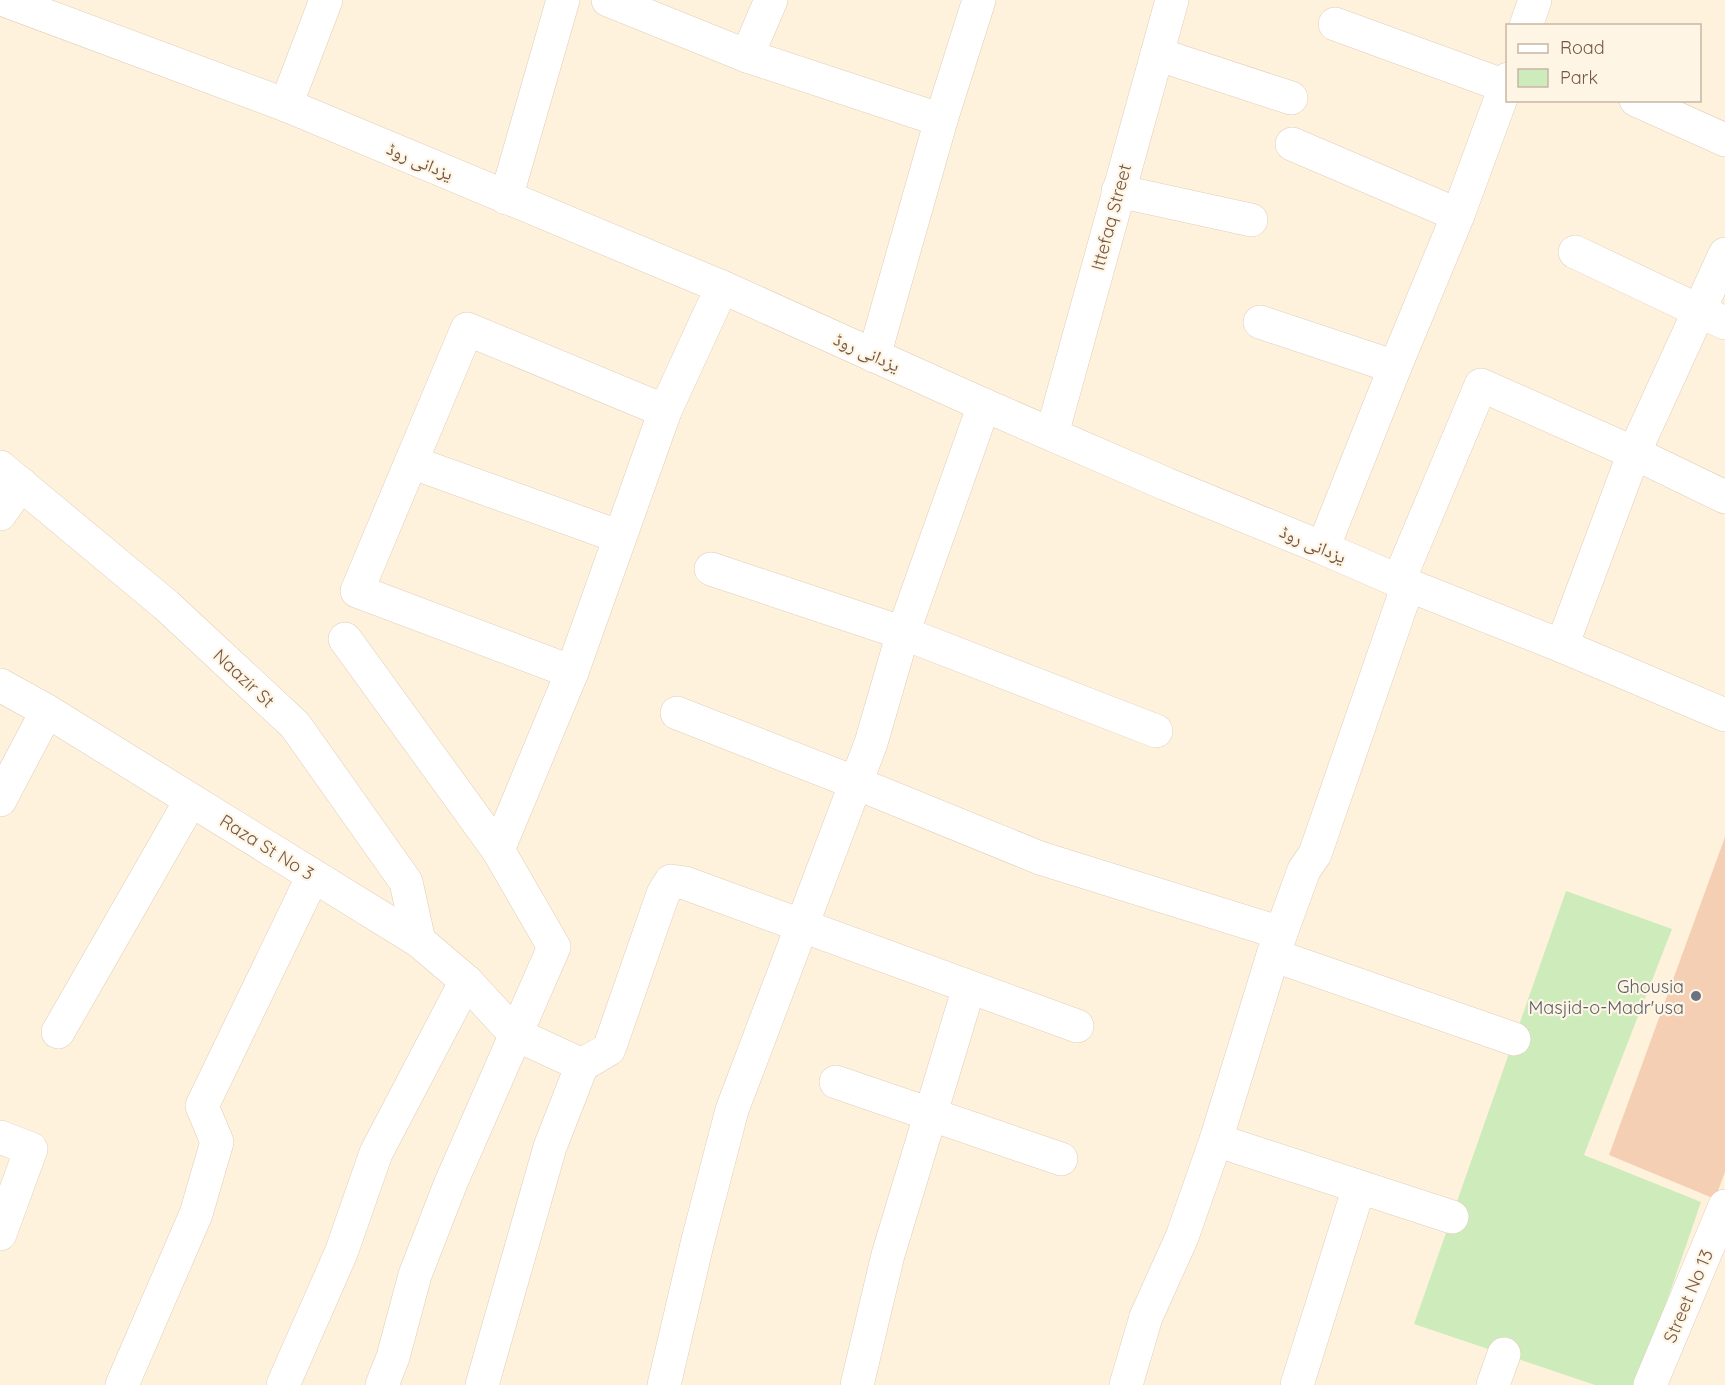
<svg xmlns="http://www.w3.org/2000/svg" width="1725" height="1385" font-family="Quicksand,'Noto Naskh Arabic',sans-serif">
	<rect width="100%" height="100%" fill="#fef2dd"/>
	<path fill="#cdebbb" d="M 1566,891 L 1672,929 L 1584,1155 L 1701,1202 L 1638,1385 L 1595,1385 L 1414,1324 Z"/>
	<path fill="#f5cfb3" d="M 1725,837 L 1725,1172 L 1715,1199 L 1609,1155 Z"/>
	<g fill="none" stroke-linecap="round" stroke-linejoin="round">
		<defs>
			<g id="minor">
				<path d="M 4,0 L 286,105 L 722,287 L 984,405 L 1166,484 L 1323,548 L 1408,585 L 1562,646 L 1725,715"/>
				<path d="M 608,0 L 747,56 L 941,120 L 874,356"/>
				<path d="M 1335,24 L 1505,86"/>
				<path d="M 1526,26 L 1535,0"/>
				<path d="M 1157,54 L 1291,98"/>
				<path d="M 747,56 L 771,0"/>
				<path d="M 1636,100 L 1725,140"/>
				<path d="M 286,105 L 326,0"/>
				<path d="M 941,120 L 979,0"/>
				<path d="M 1292,144 L 1458,215"/>
				<path d="M 1118,191 L 1251,220"/>
				<path d="M 506,198 L 563,0"/>
				<path d="M 1575,252 L 1725,323"/>
				<path d="M 1260,322 L 1395,367"/>
				<path d="M 1052,434 L 1172,0"/>
				<path d="M 411,462 L 620,537"/>
				<path d="M 0,467 L 166,605 L 295,725 L 406,882 L 419,941"/>
				<path d="M 0,514 L 21,484"/>
				<path d="M 1323,548 L 1395,367 L 1458,215 L 1508,79"/>
				<path d="M 711,569 L 903,633 L 1156,731"/>
				<path d="M 1399,580 L 1481,385 L 1634,453 L 1725,497"/>
				<path d="M 1408,585 L 1315,854 L 1304,870 L 1273,955 L 1514,1039"/>
				<path d="M 345,639 L 498,850"/>
				<path d="M 1562,646 L 1634,453 L 1725,254"/>
				<path d="M 572,672 L 357,591 L 467,329 L 665,411"/>
				<path d="M 0,685 L 47,711 L 419,941 L 466,981 L 515,1034 L 582,1065"/>
				<path d="M 677,713 L 856,783 L 1040,858 L 1281,933"/>
				<path d="M 0,800 L 47,711"/>
				<path d="M 1273,955 L 1216,1140 L 1452,1217"/>
				<path d="M 58,1032 L 191,800"/>
				<path d="M 836,1082 L 1061,1159"/>
				<path d="M 0,1137 L 31,1149 L 0,1234"/>
				<path d="M 122,1385 L 196,1214 L 217,1142 L 202,1106 L 313,876"/>
				<path d="M 283,1385 L 341,1253 L 376,1153 L 466,981"/>
				<path d="M 382,1385 L 393,1357 L 415,1275 L 450,1185 L 554,947 L 498,850 L 572,672 L 665,411 L 722,287"/>
				<path d="M 482,1385 L 550,1147 L 582,1065 L 609,1049 L 663,894 L 671,881 L 685,883 L 1077,1026"/>
				<path d="M 664,1385 L 698,1240 L 732,1110 L 871,743 L 903,633 L 984,405"/>
				<path d="M 857,1385 L 888,1255 L 969,987"/>
				<path d="M 1126,1385 L 1146,1317 L 1182,1237 L 1216,1140"/>
				<path d="M 1297,1385 L 1359,1187"/>
				<path d="M 1493,1385 L 1504,1354"/>
				<path d="M 1650,1385 L 1725,1206"/>
			</g>
		</defs>
		<use href="#minor" stroke="#e1cdb9" stroke-width="34"/>
		<use href="#minor" stroke="#fff" stroke-width="33"/>
	</g>
	<circle fill="#6b7280" stroke="#fff5e4" stroke-width="2" cx="1696" cy="996" r="6"/>
	<g text-anchor="middle" dominant-baseline="central" stroke-width="4.5" stroke-linejoin="round" paint-order="stroke">
		<g font-size="18" fill="#745745" stroke="#fff5e4">
			<text transform="translate(420 161) rotate(23)">یزدانی روڈ</text>
			<text transform="translate(1111 217) rotate(-75)">Ittefaq Street</text>
			<text transform="translate(867 352) rotate(24)">یزدانی روڈ</text>
			<text transform="translate(1313 544) rotate(23)">یزدانی روڈ</text>
			<text transform="translate(244 678) rotate(43)">Naazir St</text>
			<text transform="translate(267 847) rotate(32)">Raza St No 3</text>
			<text transform="translate(1688 1296) rotate(-67)">Street No 13</text>
		</g>
		<g font-size="18" fill="#5b616d" stroke="#fff5e4" text-anchor="end">
			<text x="1684" y="986">Ghousia<tspan x="1684" dy="21">Masjid-o-Madr'usa</tspan></text>
		</g>
	</g>
	<rect x="1506" y="24" width="195" height="78" fill="#fff5e4" stroke="#c7b6a4" stroke-width="1.5"/>
	<rect x="1518" y="44" width="30" height="9" fill="#ffffff" stroke="#c7b6a4" stroke-width="1.5"/>
	<text x="1560" y="54" font-size="18" fill="#745745">Road</text>
	<rect x="1518" y="69" width="30" height="18" fill="#cdebbb" stroke="#c7b6a4" stroke-width="1.5"/>
	<text x="1560" y="84" font-size="18" fill="#745745">Park</text>
</svg>
